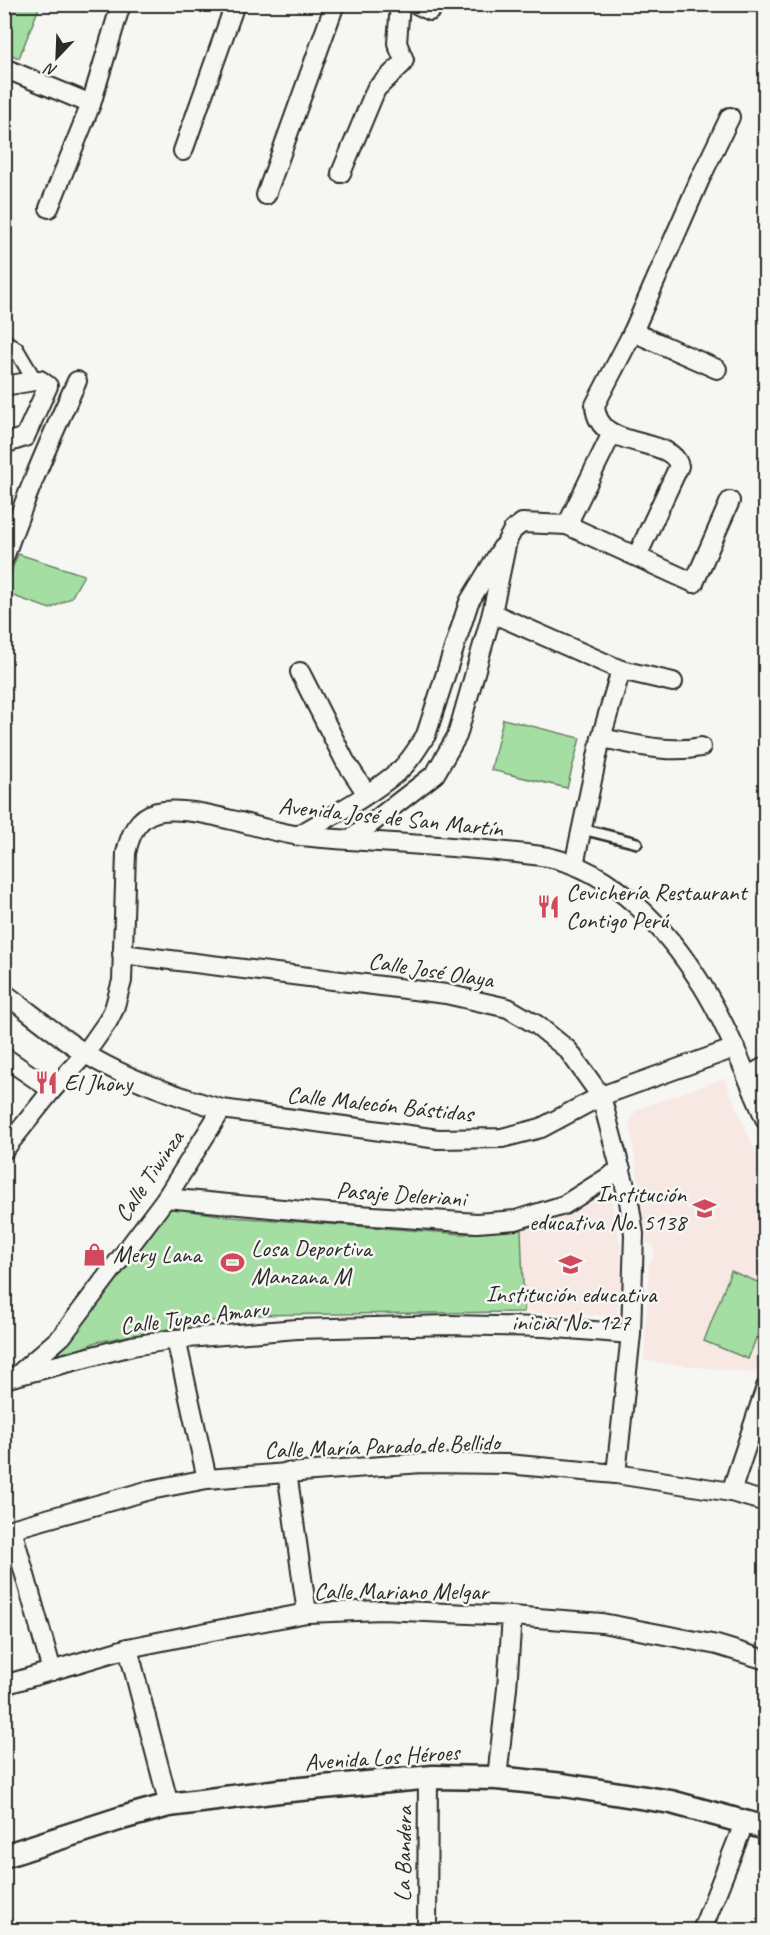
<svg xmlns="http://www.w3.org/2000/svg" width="770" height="1935" font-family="Caveat,sans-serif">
	<rect width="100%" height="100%" fill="#f6f6f2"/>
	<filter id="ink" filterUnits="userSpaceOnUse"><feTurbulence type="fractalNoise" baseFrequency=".0167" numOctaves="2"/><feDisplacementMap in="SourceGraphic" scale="12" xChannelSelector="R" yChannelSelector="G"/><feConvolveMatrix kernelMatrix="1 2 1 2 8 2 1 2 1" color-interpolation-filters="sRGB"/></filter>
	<g filter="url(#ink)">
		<g fill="#f7e8e3">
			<path d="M 724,1078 L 765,1175 L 765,1346 L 755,1373 L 644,1361 L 649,1264 L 654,1258 L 653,1245 L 647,1242 L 630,1122 L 636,1110 Z"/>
			<path d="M 603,1195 L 611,1198 L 620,1243 L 621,1285 L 616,1316 L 524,1312 L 521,1229 L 551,1222 L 573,1213 Z"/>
		</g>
		<g fill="#a5dea2" stroke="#688466" stroke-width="1.5">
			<path d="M 4,5 L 40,5 L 19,58 L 5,52 Z"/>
			<path d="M 18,554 L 84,575 L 71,598 L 50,609 L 5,593 L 5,588 Z"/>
			<path d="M 503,719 L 580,738 L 567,788 L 491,770 Z"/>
			<path d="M 171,1208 L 232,1217 L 463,1234 L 521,1229 L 524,1312 L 245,1315 L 96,1342 L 64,1356 L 58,1352 Z"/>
			<path d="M 731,1271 L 765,1285 L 765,1315 L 748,1359 L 704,1341 Z"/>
		</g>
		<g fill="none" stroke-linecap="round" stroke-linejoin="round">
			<defs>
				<path id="service" d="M 582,829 L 637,843"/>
				<path id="pedestrian" d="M 4,341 L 16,349 L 35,381"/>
				<g id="minor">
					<path d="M 416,4 L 430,11 L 436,4"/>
					<path d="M 4,68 L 91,104"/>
					<path d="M 183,151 L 235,4"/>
					<path d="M 341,173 L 376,89 L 402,64 L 404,60 L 397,43 L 400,4"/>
					<path d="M 266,195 L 335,4"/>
					<path d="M 49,208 L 91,104 L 121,4"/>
					<path d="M 633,332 L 717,369"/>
					<path d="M 4,386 L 40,380 L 48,386 L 25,437 L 4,444"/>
					<path d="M 567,525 L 612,433"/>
					<path d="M 637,556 L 679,466 C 671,434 597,453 595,405 L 633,332 L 700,179 L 730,117"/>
					<path d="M 4,558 C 25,497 50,439 77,381"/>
					<path d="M 492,613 L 621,670 L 673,682"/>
					<path d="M 300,672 L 345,761 L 367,794"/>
					<path d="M 601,738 C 634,744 667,754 701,747"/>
					<path d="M 299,835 C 333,815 371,795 401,769 C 411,760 418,747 426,735 L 469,602 L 502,548"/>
					<path d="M 351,839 L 435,774 L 457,736 L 492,613 L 507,541 L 513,530 L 522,523 L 567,525 L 694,583 L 730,501"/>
					<path d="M 574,865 L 601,738 L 621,670"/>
					<path d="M 122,954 L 446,994 L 508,1008 L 537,1025 L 568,1050 L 601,1096 L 629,1201 L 634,1234 L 631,1334 L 616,1474"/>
					<path d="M 4,993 C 31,1013 58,1036 86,1054 C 122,1077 181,1098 222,1109 L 438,1139 L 502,1138 L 541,1128 L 601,1096 L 735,1048"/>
					<path d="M 4,1057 L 52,1090"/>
					<path d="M 747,1077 L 766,1066"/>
					<path d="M 4,1150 L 52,1090 L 85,1054 L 108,1021 L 114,1009 L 122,981 L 126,853 C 130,835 137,817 157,812 C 196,804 260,831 301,836 C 383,844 466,845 548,857 C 614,871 667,929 702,985 C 728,1027 746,1075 766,1121"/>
					<path d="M 166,1198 L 314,1212 L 477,1223 L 516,1220 L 564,1205 L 621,1169"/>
					<path d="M 176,1339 L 207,1479"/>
					<path d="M 21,1372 L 62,1336 L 166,1198 L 222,1109"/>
					<path d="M 4,1379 L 132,1346 L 176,1339 L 297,1329 L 449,1325 L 544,1327 L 631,1334"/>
					<path d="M 287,1472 L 307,1613"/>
					<path d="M 731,1492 L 766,1387"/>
					<path d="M 12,1529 L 52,1671"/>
					<path d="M 4,1531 L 150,1490 L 207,1479 L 422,1463 L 507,1464 L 616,1474 L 731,1492 L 766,1502"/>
					<path d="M 128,1648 L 169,1805"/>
					<path d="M 4,1685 L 128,1648 L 217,1630 L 307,1613 L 382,1610 L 512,1616 L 602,1623 L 717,1645 L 766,1660"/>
					<path d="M 497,1778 L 507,1688 L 512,1616"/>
					<path d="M 427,1930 L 428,1777"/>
					<path d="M 702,1930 L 745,1821"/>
				</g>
				<path id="tertiary" d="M 4,1856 L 122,1818 L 169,1805 L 279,1791 L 433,1777 L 497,1778 L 563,1785 L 671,1802 L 766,1828"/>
			</defs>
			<use href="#service" stroke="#2b2b2b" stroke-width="14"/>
			<use href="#pedestrian" stroke="#2b2b2b" stroke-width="18"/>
			<use href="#minor" stroke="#2b2b2b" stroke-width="22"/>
			<use href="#tertiary" stroke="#2b2b2b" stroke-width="27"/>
			<use href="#service" stroke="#f6f6f2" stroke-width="9"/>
			<use href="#pedestrian" stroke="#f6f6f2" stroke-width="14"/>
			<use href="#minor" stroke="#f6f6f2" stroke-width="18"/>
			<use href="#tertiary" stroke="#f6f6f2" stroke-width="22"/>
		</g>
	</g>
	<defs>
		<symbol id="restaurant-bare" viewBox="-9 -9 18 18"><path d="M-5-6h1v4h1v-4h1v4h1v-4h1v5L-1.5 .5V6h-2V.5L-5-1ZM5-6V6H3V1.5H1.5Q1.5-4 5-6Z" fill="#d1495b" stroke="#f6f6f2" stroke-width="2.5" paint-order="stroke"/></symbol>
		<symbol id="school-bare" viewBox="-9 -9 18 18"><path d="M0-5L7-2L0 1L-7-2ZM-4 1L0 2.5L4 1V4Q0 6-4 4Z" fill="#d1495b" stroke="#f6f6f2" stroke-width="2.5" paint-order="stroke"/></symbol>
		<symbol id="shop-bare" viewBox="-9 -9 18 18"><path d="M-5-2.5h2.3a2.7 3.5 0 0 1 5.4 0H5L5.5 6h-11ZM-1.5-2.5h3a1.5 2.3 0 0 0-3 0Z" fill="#d1495b" stroke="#f6f6f2" stroke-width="2.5" paint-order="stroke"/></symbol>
		<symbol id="stadium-bare" viewBox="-9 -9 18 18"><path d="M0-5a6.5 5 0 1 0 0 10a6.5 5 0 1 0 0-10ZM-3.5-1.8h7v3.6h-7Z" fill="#d1495b" stroke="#f6f6f2" stroke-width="2.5" paint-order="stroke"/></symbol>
	</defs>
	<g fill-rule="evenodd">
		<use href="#restaurant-bare" x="532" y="890" width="33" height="33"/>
		<use href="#restaurant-bare" x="30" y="1066" width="33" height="33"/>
		<use href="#school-bare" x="688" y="1192" width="33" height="33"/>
		<use href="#shop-bare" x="78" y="1238" width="33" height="33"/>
		<use href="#stadium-bare" x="216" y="1246" width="33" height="33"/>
		<use href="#school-bare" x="554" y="1248" width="33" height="33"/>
	</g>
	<g text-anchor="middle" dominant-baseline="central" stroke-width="5" stroke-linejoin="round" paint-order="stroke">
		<g font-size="24" fill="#2b2b2b" stroke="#f6f6f2">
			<text transform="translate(391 817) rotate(6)">Avenida José de San Martín</text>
			<text transform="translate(431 970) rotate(9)">Calle José Olaya</text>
			<text transform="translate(380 1104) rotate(6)">Calle Malecón Bástidas</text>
			<text transform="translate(149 1176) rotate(-56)">Calle Tiwinza</text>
			<text transform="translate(401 1194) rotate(4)">Pasaje Deleriani</text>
			<text transform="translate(194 1317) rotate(-7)">Calle Tupac Amaru</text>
			<text transform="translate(382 1446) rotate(-2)">Calle María Parado de Bellido</text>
			<text x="401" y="1591">Calle Mariano Melgar</text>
			<text transform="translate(382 1757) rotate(-4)">Avenida Los Héroes</text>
			<text transform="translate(403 1854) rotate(-89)">La Bandera</text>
		</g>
		<g font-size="24" fill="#2b2b2b" stroke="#f6f6f2" text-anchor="start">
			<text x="566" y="892">Cevichería Restaurant<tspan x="566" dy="28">Contigo Perú</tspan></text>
			<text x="64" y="1083">El Jhony</text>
			<text x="686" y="1194" text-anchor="end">Institución<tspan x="686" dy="28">educativa No. 5138</tspan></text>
			<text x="251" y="1248">Losa Deportiva<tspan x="251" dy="28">Manzana M</tspan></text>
			<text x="113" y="1254">Mery Lana</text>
			<text x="571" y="1294" text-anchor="middle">Institución educativa<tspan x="571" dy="28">inicial No. 127</tspan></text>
		</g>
	</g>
	<rect width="770" height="1935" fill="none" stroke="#f6f6f2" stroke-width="24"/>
	<rect x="12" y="12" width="746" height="1911" fill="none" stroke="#2b2b2b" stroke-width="2" filter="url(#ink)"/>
	<g transform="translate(57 57) rotate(203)" stroke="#f6f6f2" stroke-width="4.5" paint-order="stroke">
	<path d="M0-4.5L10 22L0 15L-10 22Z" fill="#2b2b2b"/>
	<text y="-9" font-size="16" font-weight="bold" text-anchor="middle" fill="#2b2b2b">N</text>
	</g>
</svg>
